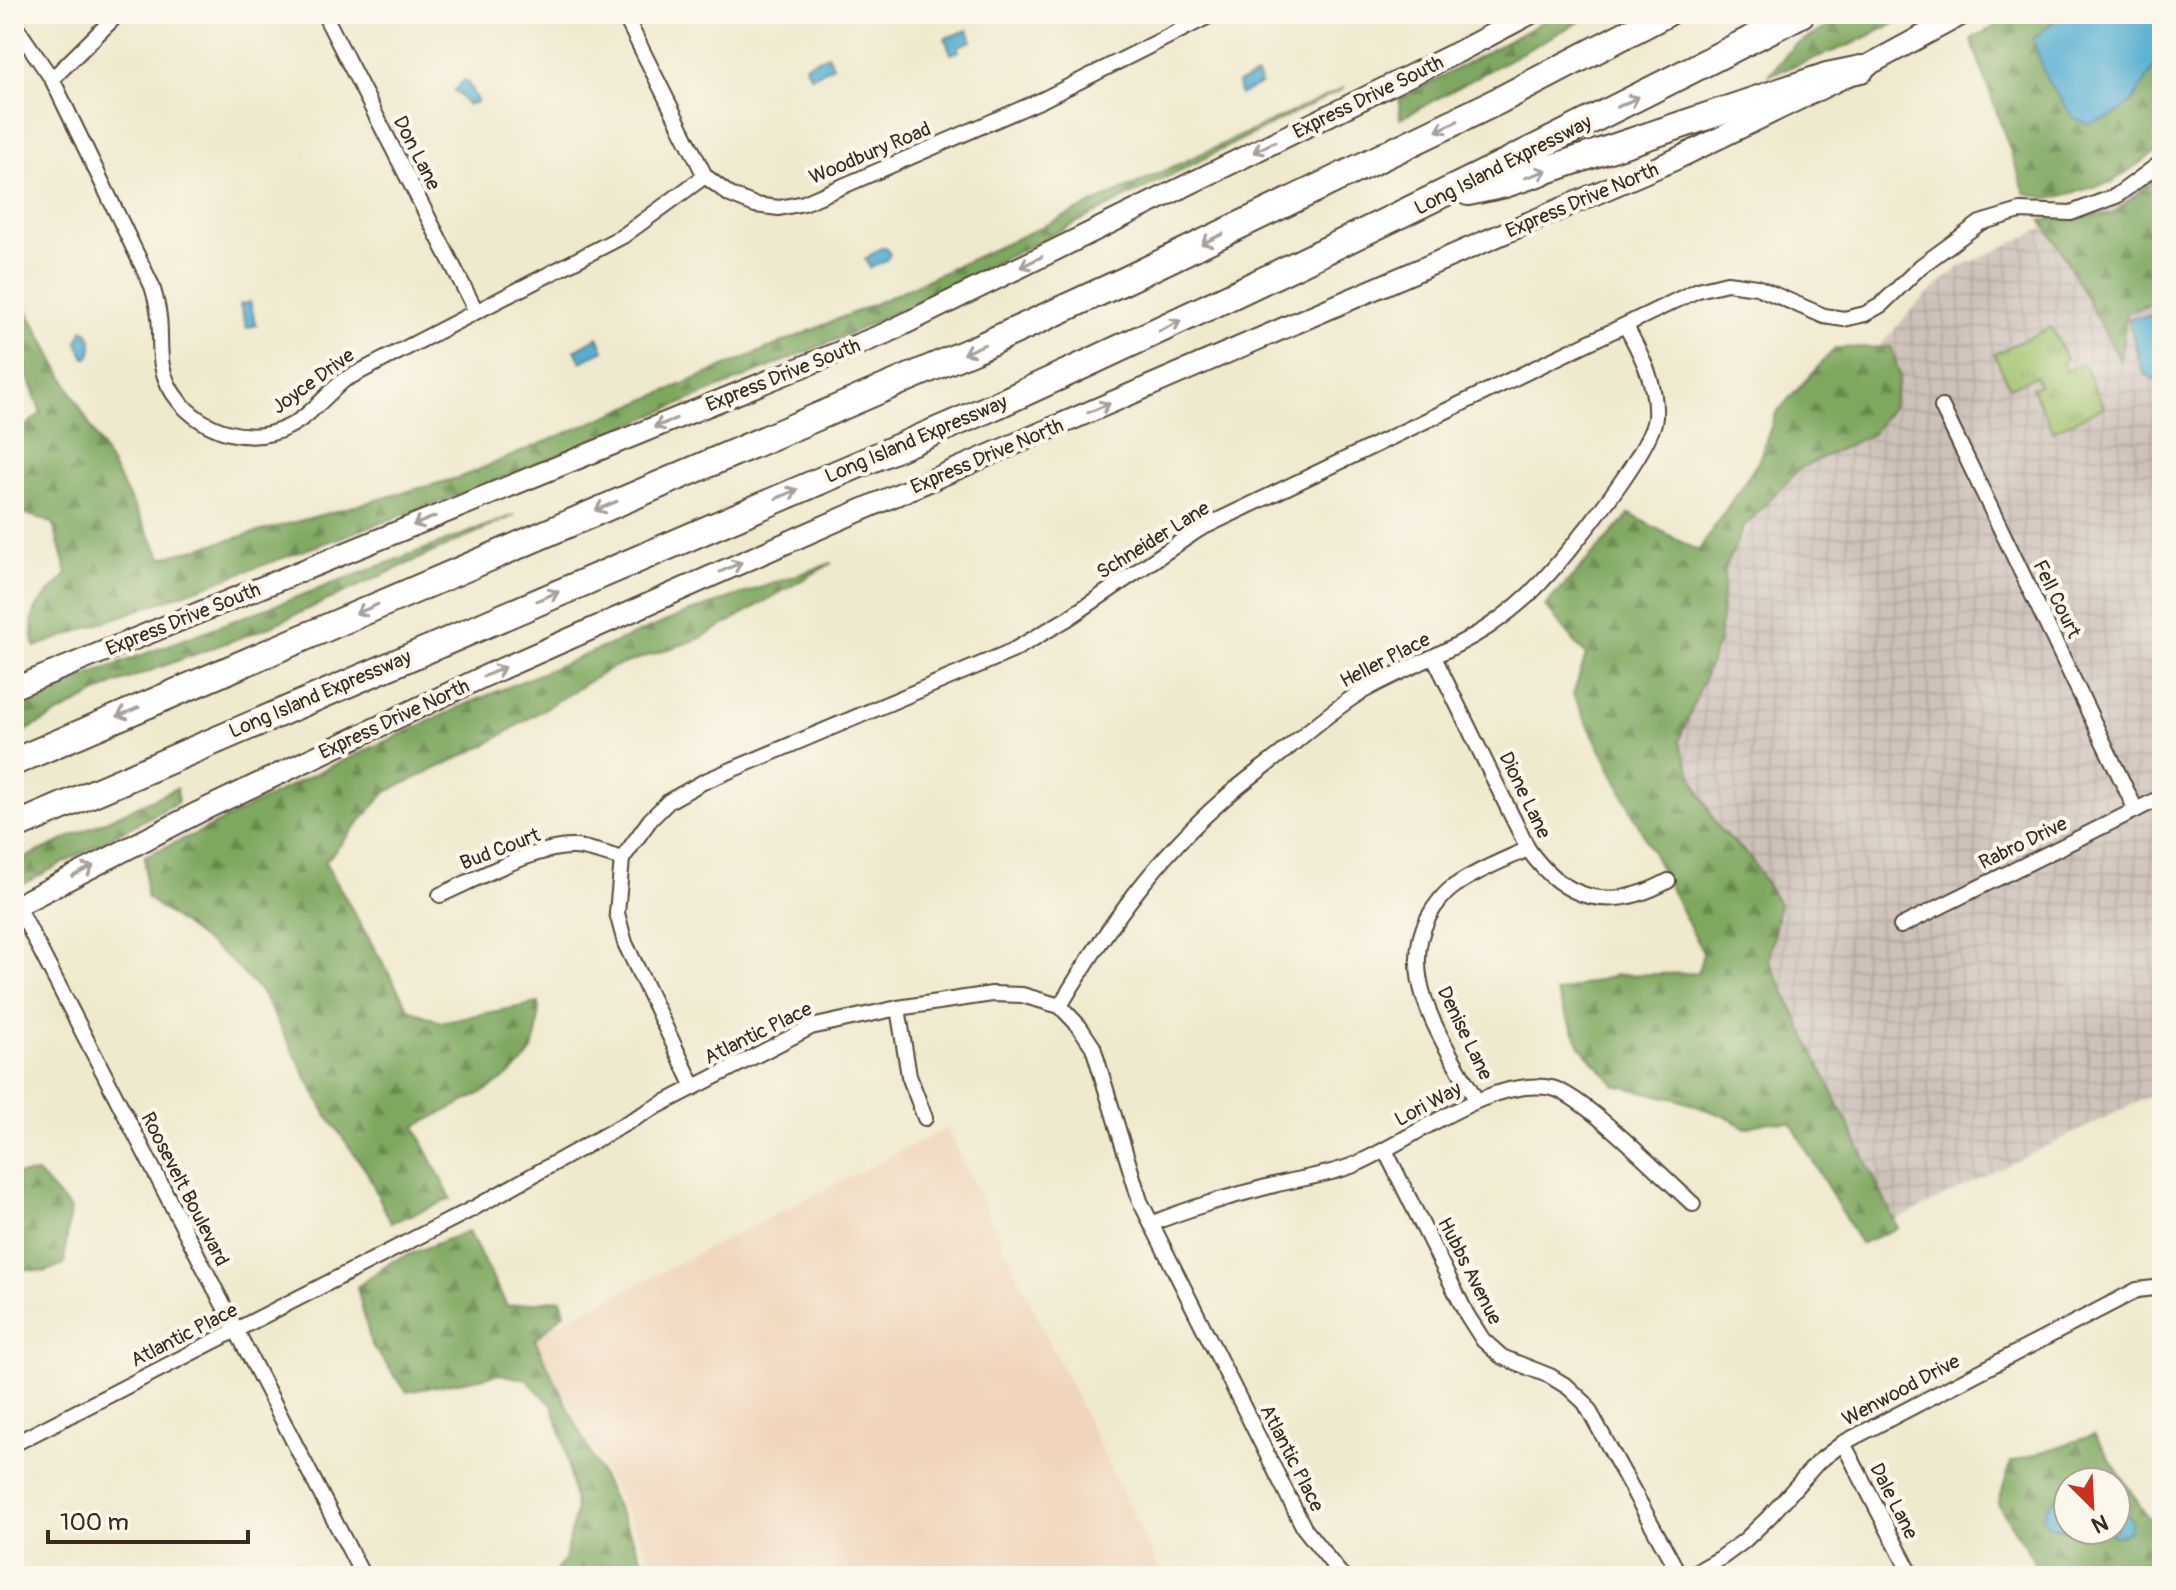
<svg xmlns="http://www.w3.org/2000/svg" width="2176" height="1590" font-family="Pangolin,sans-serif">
	<defs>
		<pattern id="industrial-grid" width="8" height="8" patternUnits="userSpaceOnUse" patternTransform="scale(2)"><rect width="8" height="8" fill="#cec1b9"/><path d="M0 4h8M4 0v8" fill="none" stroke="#b2a69f"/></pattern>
		<pattern id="forest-firs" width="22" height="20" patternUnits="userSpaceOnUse" patternTransform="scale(2)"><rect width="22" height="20" fill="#7ea75e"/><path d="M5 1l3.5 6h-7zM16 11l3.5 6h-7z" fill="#68884d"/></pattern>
		<pattern id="park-tufts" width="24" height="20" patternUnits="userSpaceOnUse" patternTransform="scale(2)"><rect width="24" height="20" fill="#9ec16a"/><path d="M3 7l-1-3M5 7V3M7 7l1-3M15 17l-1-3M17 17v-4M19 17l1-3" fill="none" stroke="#829d57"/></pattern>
	</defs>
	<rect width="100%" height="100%" fill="#fbf7ec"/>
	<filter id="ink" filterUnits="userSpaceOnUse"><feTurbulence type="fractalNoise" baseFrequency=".0125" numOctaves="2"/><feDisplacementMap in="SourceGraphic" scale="16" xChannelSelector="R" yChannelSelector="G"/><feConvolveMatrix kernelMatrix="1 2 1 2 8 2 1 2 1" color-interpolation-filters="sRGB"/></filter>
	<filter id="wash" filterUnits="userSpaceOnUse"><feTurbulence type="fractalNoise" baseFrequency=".006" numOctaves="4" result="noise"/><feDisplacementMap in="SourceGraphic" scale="32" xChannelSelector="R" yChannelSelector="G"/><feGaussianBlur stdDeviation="1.8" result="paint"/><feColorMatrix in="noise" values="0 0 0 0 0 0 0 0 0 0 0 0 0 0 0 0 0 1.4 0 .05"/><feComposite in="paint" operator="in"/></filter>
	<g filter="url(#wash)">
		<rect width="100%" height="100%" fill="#efe9cd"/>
		<path fill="#f0d5bc" d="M 947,1128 L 1162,1576 L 659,1576 L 534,1336 Z"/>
		<path fill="url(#industrial-grid)" d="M 2162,173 L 2162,1090 L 1886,1225 L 1655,766 L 1691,632 L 1788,452 L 1913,308 L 1956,269 Z"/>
		<g fill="url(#forest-firs)" stroke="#5c683e" stroke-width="2" fill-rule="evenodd">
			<path d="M 1557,14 L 1593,14 L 1400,119 L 1399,100 Z"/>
			<path d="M 1851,14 L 1914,14 L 1850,45 L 1769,75 L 1793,46 Z"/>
			<path d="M 2018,14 L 2062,14 L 2033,39 L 2150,70 L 2162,54 L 2162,148 L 2112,182 L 2051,199 L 2025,193 L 1971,39 Z"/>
			<path d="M 1344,88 L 1024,249 L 847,335 L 475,489 L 35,647 C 25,605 42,603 67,574 L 53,523 L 14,510 L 14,436 L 41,413 L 23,364 L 14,365 L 14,286 L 162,558 L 461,477 L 874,304 Z"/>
			<path d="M 2162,173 L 2162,302 L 2127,312 L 2120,361 L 2060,248 L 2041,220 L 2113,214 Z"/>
			<path d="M 1891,347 L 1900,376 L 1892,407 L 1872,434 L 1800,468 L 1744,527 L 1725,569 L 1719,641 L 1679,741 L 1695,783 L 1718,828 L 1749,856 L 1779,904 L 1769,960 L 1898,1228 L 1860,1244 L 1791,1123 L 1767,1122 L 1746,1128 L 1724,1116 L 1679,1100 L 1615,1085 L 1580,1046 L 1556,993 L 1616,975 L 1698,973 L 1703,953 L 1573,695 L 1586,655 L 1545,606 L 1630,514 L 1698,551 L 1758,462 L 1776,413 L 1835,348 Z"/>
			<path d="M 515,515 L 266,628 L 112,685 L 14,737 L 14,703 Z"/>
			<path d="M 832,563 L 699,639 L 611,668 L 484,746 L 386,792 L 325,862 L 409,1009 L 440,1022 L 539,1003 C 538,1020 538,1044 527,1058 C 506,1086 447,1109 415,1127 L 451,1199 L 391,1223 L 367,1172 L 326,1114 L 262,993 L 229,959 L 146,897 L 145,856 L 204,830 L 310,776 L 469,703 L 684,614 Z"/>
			<path d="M 177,788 L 178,802 L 14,889 L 14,863 Z"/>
			<path d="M 37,1173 L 70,1209 L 64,1264 L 44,1272 L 14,1267 L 14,1175 Z"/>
			<path d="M 468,1231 L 507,1306 L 561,1299 L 565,1312 L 535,1340 L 651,1576 L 552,1576 L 565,1559 L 576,1510 L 564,1442 L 552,1405 L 527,1380 L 500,1374 L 407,1392 L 371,1344 L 357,1287 L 393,1261 Z"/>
			<path d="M 2094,1435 L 2162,1539 L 2162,1561 L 2060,1576 L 2039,1569 L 1998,1504 L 2011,1462 ZM 2068,1482 L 2116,1482 L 2116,1507 L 2121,1509 L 2122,1535 L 2110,1534 L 2104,1530 L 2081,1534 L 2049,1526 L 2057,1496 L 2068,1494 Z"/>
		</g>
		<path fill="url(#park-tufts)" stroke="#6c7644" stroke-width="2" d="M 2051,327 L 2066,359 L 2062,362 L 2066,371 L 2083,363 L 2104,407 L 2053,431 L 2032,388 L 2039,385 L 2035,376 L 2010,387 L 1994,354 Z"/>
		<g fill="#55aed2" stroke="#486c78" stroke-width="2">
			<path d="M 2062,14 L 2162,14 L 2162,54 L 2132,102 L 2109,118 L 2087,124 L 2074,118 L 2047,80 L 2033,39 Z"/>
			<path d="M 968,30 L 972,41 L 958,46 L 959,51 L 951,54 L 945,38 Z"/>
			<path d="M 828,55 L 833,66 L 811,77 L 805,65 Z"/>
			<path d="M 1257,75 L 1261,84 L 1240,95 L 1238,83 Z"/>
			<path d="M 464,80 L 468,83 L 477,101 L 475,103 L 467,105 L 459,94 L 454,91 Z"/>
			<path d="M 881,248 L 886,248 L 890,254 L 886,261 L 870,268 L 865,259 Z"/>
			<path d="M 250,302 L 256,325 L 247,328 L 240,305 Z"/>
			<path d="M 2162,315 L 2162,384 L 2143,372 L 2128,318 Z"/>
			<path d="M 83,329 C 93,334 95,349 88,358 L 85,358 L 77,342 Z"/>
			<path d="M 598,337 L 604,350 L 581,362 L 575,350 Z"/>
			<path d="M 2068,1494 L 2068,1530 L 2096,1530 L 2081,1534 L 2049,1526 L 2043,1517 C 2046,1504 2055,1497 2068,1494 Z"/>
			<path d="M 2116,1507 L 2132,1519 L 2130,1530 C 2121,1537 2113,1537 2104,1530 L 2116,1530 Z"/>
		</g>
	</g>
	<g filter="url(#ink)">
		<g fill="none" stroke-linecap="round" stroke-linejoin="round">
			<defs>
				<g id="minor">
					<path d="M 324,14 L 476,311"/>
					<path d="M 624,14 L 705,176 L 730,195 L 755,205 L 779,208 L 804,203 L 1042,100 L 1213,14"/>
					<path d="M 14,24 L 52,79 L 152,286 C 155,296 158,306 159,317 C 161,333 159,350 162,366 C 173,420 239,452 288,427 C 310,416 326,395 344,380 L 623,236 L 705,176"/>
					<path d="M 52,79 L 118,14"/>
					<path d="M 1942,407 L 2136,810"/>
					<path d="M 1434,657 L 1528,849 C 1565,902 1612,912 1668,881"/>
					<path d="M 440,895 C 475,880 537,845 574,847 C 590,848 606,854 622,859"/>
					<path d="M 17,905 L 363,1576"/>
					<path d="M 1901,926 L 2162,797"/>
					<path d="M 1060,1006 C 1105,930 1157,856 1225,798 C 1243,782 1263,768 1282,753 C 1307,732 1331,711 1358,694 C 1400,669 1447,654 1488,627 C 1507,614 1527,598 1543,580 C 1568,554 1653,449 1655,417 C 1657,383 1641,355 1626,326"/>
					<path d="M 898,1008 L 909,1076 L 925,1118"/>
					<path d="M 694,1087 L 625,943 L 617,913 L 622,859 L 650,820 L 669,801 L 703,782 L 1012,651 L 1067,619 L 1198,530 L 1698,290 L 1727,283 L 1757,287 L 1824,316 L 1844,319 L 1865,314 L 1881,305 L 1921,266 L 1980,223 L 2020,211 L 2071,213 L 2116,196 L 2162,162"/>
					<path d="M 1476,1100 C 1447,1046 1396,980 1428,918 C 1434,906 1445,892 1456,885 C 1478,870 1504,860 1528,849"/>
					<path d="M 1385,1150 L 1467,1315 L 1483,1340 L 1502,1357 L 1550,1376 L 1568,1387 L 1585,1403 L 1680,1576"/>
					<path d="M 1151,1224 C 1191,1207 1232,1196 1274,1185 C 1301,1178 1330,1175 1356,1164 C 1412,1140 1491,1076 1552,1088 C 1583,1095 1665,1179 1693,1204"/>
					<path d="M 1843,1443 L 1912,1576"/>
					<path d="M 14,1444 L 474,1208 L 648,1111 L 811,1027 L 898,1008 L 992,994 L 1022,995 L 1060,1006 L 1079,1026 L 1093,1047 L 1140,1201 L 1304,1528 L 1342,1576"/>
					<path d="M 1689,1576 L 1721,1558 L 1744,1541 L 1769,1517 L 1817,1463 L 1843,1443 L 2137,1290 L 2162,1287"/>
				</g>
				<g id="secondary">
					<path d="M 14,688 L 886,333 L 1460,51 L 1530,14"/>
					<path d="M 14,907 L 199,812 L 485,676 L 836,521 L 1674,160 L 1861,69 L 1963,14"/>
				</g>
				<g id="motorway">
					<path d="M 1468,192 L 1505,184 L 1827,76 L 1861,69"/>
					<path d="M 14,762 L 973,350 L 1126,280 L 1500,100 L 1665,14"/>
					<path d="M 14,827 L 997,405 C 1268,281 1536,150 1801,14"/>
				</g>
			</defs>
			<use href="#minor" stroke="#564738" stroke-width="18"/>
			<use href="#secondary" stroke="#564738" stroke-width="24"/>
			<use href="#motorway" stroke="#564738" stroke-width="30"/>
			<use href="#minor" stroke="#fff" stroke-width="14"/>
			<use href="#secondary" stroke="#fff" stroke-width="20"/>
			<use href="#motorway" stroke="#fff" stroke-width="26"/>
		</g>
		<defs><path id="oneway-shaft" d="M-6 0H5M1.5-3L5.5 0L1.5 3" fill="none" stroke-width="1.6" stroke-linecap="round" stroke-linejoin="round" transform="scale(2)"/></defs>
		<g stroke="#a79f9a">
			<use href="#oneway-shaft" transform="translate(1628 102) rotate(-26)"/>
			<use href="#oneway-shaft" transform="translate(1447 126) rotate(154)"/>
			<use href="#oneway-shaft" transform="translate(1264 147) rotate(154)"/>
			<use href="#oneway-shaft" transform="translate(1536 174) rotate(-19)"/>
			<use href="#oneway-shaft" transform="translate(1212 239) rotate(155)"/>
			<use href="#oneway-shaft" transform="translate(1031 262) rotate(154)"/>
			<use href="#oneway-shaft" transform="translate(1170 326) rotate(-26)"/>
			<use href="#oneway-shaft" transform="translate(974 349) rotate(156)"/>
			<use href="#oneway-shaft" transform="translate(1099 408) rotate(-23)"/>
			<use href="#oneway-shaft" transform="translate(665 423) rotate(158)"/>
			<use href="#oneway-shaft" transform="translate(787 494) rotate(-23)"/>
			<use href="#oneway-shaft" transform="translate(606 506) rotate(157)"/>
			<use href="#oneway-shaft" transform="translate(424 521) rotate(158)"/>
			<use href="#oneway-shaft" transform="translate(731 567) rotate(-24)"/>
			<use href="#oneway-shaft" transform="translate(548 596) rotate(-23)"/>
			<use href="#oneway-shaft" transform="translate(367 609) rotate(157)"/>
			<use href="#oneway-shaft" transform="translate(494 672) rotate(-24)"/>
			<use href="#oneway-shaft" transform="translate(128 712) rotate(157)"/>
			<use href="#oneway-shaft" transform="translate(83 871) rotate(-27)"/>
		</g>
	</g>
	<g text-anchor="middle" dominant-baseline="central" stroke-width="8" stroke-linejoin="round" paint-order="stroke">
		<g font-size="20" fill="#3b2a1e" stroke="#fbf7ec">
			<text transform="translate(1368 97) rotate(-26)">Express Drive South</text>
			<text transform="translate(417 153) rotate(63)">Don Lane</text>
			<text transform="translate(870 153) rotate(-23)">Woodbury Road</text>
			<text transform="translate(1503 165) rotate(-27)">Long Island Expressway</text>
			<text transform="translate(1582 200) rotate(-23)">Express Drive North</text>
			<text transform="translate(783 375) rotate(-22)">Express Drive South</text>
			<text transform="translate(313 381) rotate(-36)">Joyce Drive</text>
			<text transform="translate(916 439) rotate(-23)">Long Island Expressway</text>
			<text transform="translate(987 456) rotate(-23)">Express Drive North</text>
			<text transform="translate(1153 540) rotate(-32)">Schneider Lane</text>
			<text transform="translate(2057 599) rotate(64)">Fell Court</text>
			<text transform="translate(183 619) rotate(-22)">Express Drive South</text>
			<text transform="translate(1385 660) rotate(-27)">Heller Place</text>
			<text transform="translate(320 694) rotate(-23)">Long Island Expressway</text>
			<text transform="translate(394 719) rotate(-25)">Express Drive North</text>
			<text transform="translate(1525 795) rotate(64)">Dione Lane</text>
			<text transform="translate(2023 843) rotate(-26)">Rabro Drive</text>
			<text transform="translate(500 849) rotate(-21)">Bud Court</text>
			<text transform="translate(758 1033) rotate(-26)">Atlantic Place</text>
			<text transform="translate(1465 1033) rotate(64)">Denise Lane</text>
			<text transform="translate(1428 1104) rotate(-28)">Lori Way</text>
			<text transform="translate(185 1189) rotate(63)">Roosevelt Boulevard</text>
			<text transform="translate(1470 1271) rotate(63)">Hubbs Avenue</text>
			<text transform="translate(184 1335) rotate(-27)">Atlantic Place</text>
			<text transform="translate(1901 1390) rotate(-28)">Wenwood Drive</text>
			<text transform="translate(1292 1458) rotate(63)">Atlantic Place</text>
			<text transform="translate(1894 1501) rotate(63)">Dale Lane</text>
		</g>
	</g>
	<rect width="2176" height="1590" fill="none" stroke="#fbf7ec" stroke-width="48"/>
	<g transform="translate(2092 1506) rotate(156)"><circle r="38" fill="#fbf7ec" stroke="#aea59a" stroke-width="2"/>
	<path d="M0-6L14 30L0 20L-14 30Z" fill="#c8321e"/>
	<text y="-12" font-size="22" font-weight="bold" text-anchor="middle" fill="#3b2a1e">N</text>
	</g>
	<path d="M48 1530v12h200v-12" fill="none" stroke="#3b2a1e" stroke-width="4"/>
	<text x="60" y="1530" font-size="24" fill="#3b2a1e" stroke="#fbf7ec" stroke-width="6" paint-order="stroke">100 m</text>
</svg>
